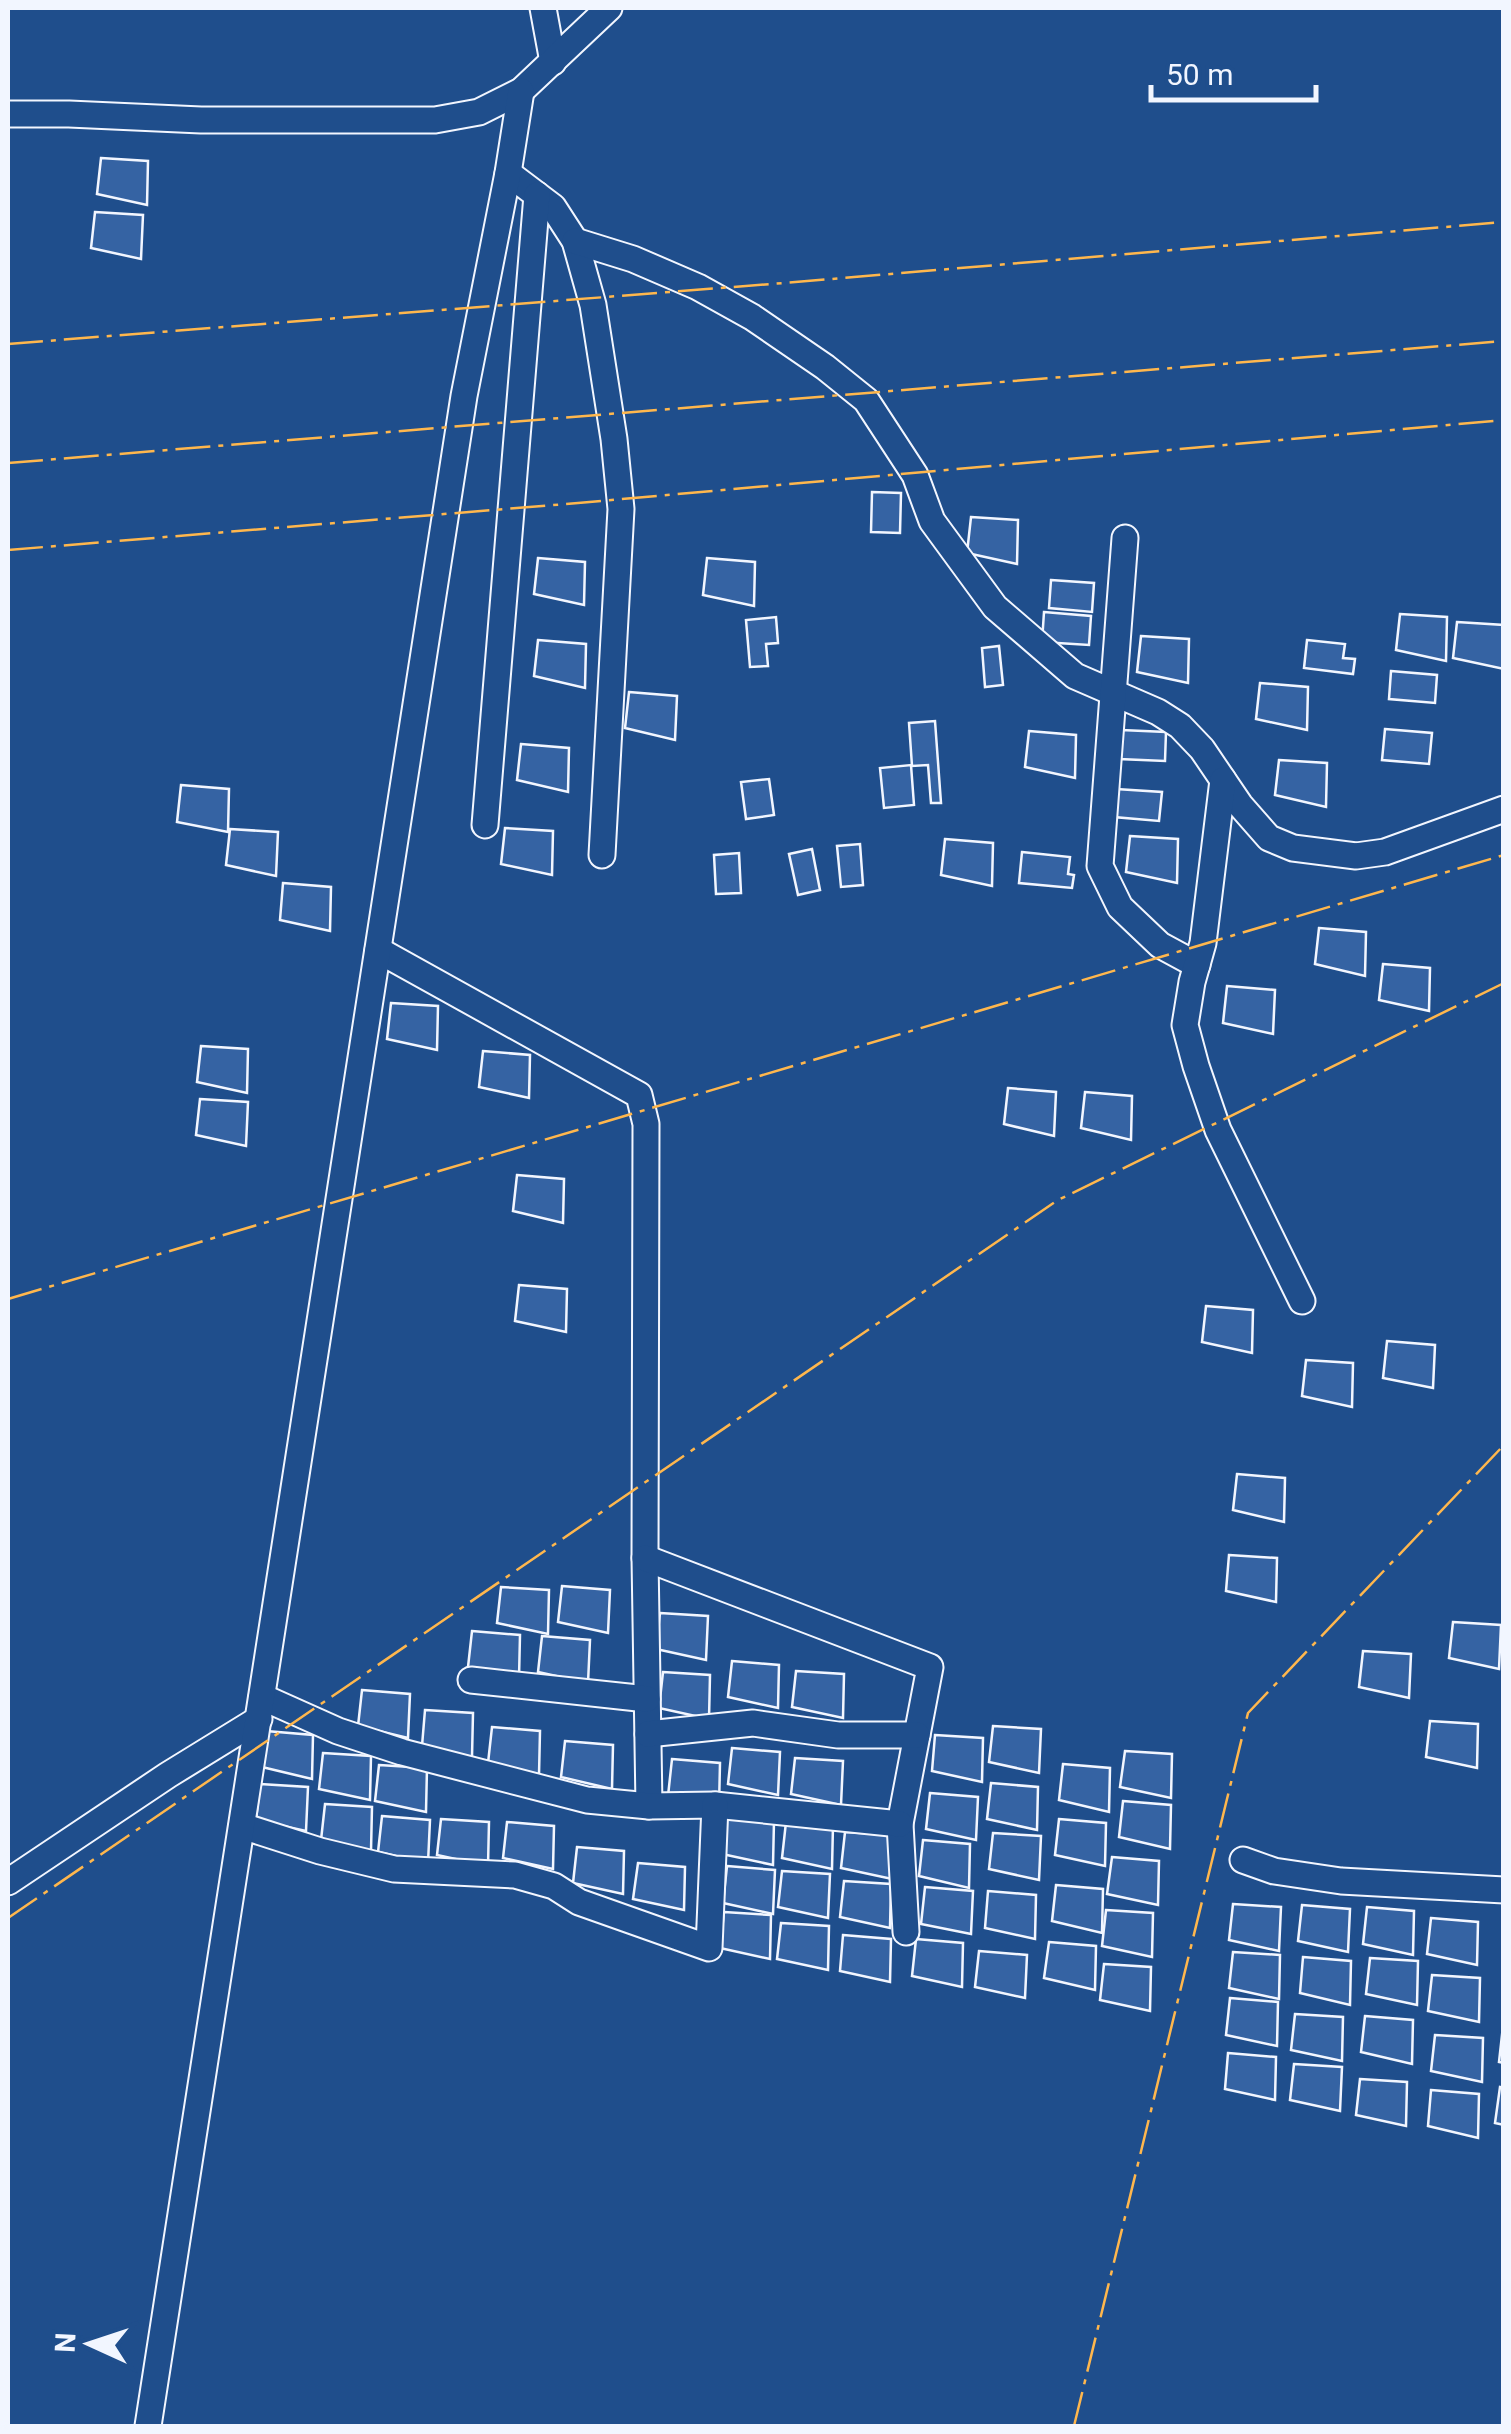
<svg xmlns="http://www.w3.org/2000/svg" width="1511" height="2434" font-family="Roboto,sans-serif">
	<rect width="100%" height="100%" fill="#1f4e8c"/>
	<g fill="#3563a3" stroke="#f2f6ff" stroke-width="2.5">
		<path d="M 101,158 L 148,161 L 147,205 L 97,194 Z"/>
		<path d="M 95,212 L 143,215 L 141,259 L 91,248 Z"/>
		<path d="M 872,492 L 901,493 L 900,533 L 871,532 Z"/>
		<path d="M 971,517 L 1018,520 L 1017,564 L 967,553 Z"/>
		<path d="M 538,558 L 585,562 L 584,605 L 534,594 Z"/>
		<path d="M 707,558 L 755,562 L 754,606 L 703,595 Z"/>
		<path d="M 1051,580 L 1094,583 L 1092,612 L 1049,608 Z"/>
		<path d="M 1044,612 L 1091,616 L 1089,645 L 1042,642 Z"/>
		<path d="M 1400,614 L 1447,617 L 1446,661 L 1396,650 Z"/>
		<path d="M 776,617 L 778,643 L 766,644 L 768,666 L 750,667 L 746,620 Z"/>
		<path d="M 1457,622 L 1504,625 L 1504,669 L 1453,658 Z"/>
		<path d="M 1141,636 L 1189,639 L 1188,683 L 1137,672 Z"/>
		<path d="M 538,640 L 586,644 L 585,688 L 534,676 Z"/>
		<path d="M 1307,640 L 1345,644 L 1343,658 L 1355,659 L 1353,674 L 1304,668 Z"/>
		<path d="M 999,646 L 1003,685 L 985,687 L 982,648 Z"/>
		<path d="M 1391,671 L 1437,675 L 1435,703 L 1389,699 Z"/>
		<path d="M 1260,683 L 1308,687 L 1307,730 L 1256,719 Z"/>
		<path d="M 629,692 L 677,696 L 675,740 L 625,728 Z"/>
		<path d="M 935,721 L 941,803 L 931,803 L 928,765 L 912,766 L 909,723 Z"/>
		<path d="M 1385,729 L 1432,733 L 1429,764 L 1382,760 Z"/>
		<path d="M 1121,730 L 1166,732 L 1165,761 L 1119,759 Z"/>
		<path d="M 1029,731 L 1076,735 L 1075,778 L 1025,767 Z"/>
		<path d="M 521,744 L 569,748 L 568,792 L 517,780 Z"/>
		<path d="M 1279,760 L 1327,763 L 1326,807 L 1275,795 Z"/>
		<path d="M 911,765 L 914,805 L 884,808 L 880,768 Z"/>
		<path d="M 769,779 L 774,815 L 746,819 L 741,782 Z"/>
		<path d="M 181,785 L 229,789 L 228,832 L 177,822 Z"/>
		<path d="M 1116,789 L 1162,792 L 1159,821 L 1114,817 Z"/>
		<path d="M 505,828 L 553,831 L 552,875 L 501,864 Z"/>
		<path d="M 230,829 L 278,832 L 276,876 L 226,865 Z"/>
		<path d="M 1130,836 L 1178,839 L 1177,883 L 1126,872 Z"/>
		<path d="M 945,839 L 993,843 L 992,886 L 941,875 Z"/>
		<path d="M 860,844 L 863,885 L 841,887 L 837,846 Z"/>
		<path d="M 812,849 L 820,890 L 798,895 L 789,854 Z"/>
		<path d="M 1022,852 L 1070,857 L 1068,874 L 1074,875 L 1072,888 L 1019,883 Z"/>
		<path d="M 739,853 L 741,893 L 716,894 L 714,855 Z"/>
		<path d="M 283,883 L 331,887 L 330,931 L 280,920 Z"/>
		<path d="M 1319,928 L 1366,932 L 1365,976 L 1315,964 Z"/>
		<path d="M 1383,964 L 1430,968 L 1429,1011 L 1379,1000 Z"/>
		<path d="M 1227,986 L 1275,990 L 1273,1034 L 1223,1023 Z"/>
		<path d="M 391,1003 L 438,1006 L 437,1050 L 387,1039 Z"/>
		<path d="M 201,1046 L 248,1049 L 247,1093 L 197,1082 Z"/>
		<path d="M 483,1051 L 530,1055 L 529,1098 L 479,1087 Z"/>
		<path d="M 1008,1088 L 1056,1092 L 1054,1136 L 1004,1124 Z"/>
		<path d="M 1085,1092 L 1132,1096 L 1131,1140 L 1081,1128 Z"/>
		<path d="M 200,1099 L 248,1102 L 246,1146 L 196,1135 Z"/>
		<path d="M 517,1175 L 564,1179 L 563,1223 L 513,1211 Z"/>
		<path d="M 519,1285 L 567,1289 L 566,1332 L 515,1321 Z"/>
		<path d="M 1206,1306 L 1253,1310 L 1252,1353 L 1202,1342 Z"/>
		<path d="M 1387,1341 L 1435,1345 L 1433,1388 L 1383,1378 Z"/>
		<path d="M 1306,1360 L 1353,1363 L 1352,1407 L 1302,1396 Z"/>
		<path d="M 1237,1474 L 1285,1478 L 1284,1522 L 1233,1510 Z"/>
		<path d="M 1229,1555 L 1277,1558 L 1276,1602 L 1226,1591 Z"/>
		<path d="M 562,1586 L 610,1590 L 608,1633 L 558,1622 Z"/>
		<path d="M 501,1587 L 549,1590 L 548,1634 L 497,1623 Z"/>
		<path d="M 660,1613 L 708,1616 L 706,1660 L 656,1649 Z"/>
		<path d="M 1453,1622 L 1501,1625 L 1499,1669 L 1449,1658 Z"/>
		<path d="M 472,1631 L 520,1635 L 519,1678 L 468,1667 Z"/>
		<path d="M 542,1636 L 590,1640 L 588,1683 L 538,1672 Z"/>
		<path d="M 1363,1651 L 1411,1654 L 1409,1698 L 1359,1687 Z"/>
		<path d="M 732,1661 L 779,1665 L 778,1708 L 728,1697 Z"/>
		<path d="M 796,1671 L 844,1674 L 843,1718 L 792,1707 Z"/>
		<path d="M 663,1672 L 710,1675 L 709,1719 L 659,1708 Z"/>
		<path d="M 362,1690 L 410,1694 L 408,1738 L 358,1726 Z"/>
		<path d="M 425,1710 L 473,1713 L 472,1757 L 422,1746 Z"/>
		<path d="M 1430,1721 L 1478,1724 L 1477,1768 L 1426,1757 Z"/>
		<path d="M 993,1726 L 1041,1729 L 1039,1773 L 989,1762 Z"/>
		<path d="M 492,1727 L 540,1731 L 539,1775 L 488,1763 Z"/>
		<path d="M 266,1731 L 313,1735 L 312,1779 L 262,1767 Z"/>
		<path d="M 935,1735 L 983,1738 L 982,1782 L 932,1771 Z"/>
		<path d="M 565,1741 L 613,1745 L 612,1789 L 561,1777 Z"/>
		<path d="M 732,1748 L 780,1752 L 778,1795 L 728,1784 Z"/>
		<path d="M 1125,1751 L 1172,1754 L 1171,1798 L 1120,1787 Z"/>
		<path d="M 323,1753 L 371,1756 L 370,1800 L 319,1789 Z"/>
		<path d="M 795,1758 L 843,1761 L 841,1805 L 791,1794 Z"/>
		<path d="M 672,1759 L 720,1763 L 719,1807 L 668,1796 Z"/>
		<path d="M 1063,1764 L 1110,1768 L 1109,1812 L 1059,1800 Z"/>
		<path d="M 379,1765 L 427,1768 L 426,1812 L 375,1801 Z"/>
		<path d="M 991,1783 L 1038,1787 L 1037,1830 L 987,1819 Z"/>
		<path d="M 260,1784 L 308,1787 L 306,1831 L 256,1820 Z"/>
		<path d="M 930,1793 L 978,1797 L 976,1840 L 926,1829 Z"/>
		<path d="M 1123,1801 L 1171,1805 L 1170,1849 L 1119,1837 Z"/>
		<path d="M 325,1804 L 372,1807 L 371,1851 L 321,1840 Z"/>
		<path d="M 382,1816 L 430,1820 L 428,1863 L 378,1852 Z"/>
		<path d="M 726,1818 L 774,1821 L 773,1865 L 722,1854 Z"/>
		<path d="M 441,1819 L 489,1822 L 488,1866 L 437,1855 Z"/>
		<path d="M 1059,1819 L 1106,1823 L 1105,1866 L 1055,1855 Z"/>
		<path d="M 507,1822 L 554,1826 L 553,1869 L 503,1858 Z"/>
		<path d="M 786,1822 L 833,1825 L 832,1869 L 782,1858 Z"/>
		<path d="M 845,1832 L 893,1835 L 892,1879 L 841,1868 Z"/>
		<path d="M 993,1833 L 1041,1836 L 1039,1880 L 989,1869 Z"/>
		<path d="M 923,1840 L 970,1844 L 969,1888 L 919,1876 Z"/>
		<path d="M 577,1847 L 624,1851 L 623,1894 L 573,1883 Z"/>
		<path d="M 1112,1857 L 1159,1861 L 1158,1905 L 1107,1894 Z"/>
		<path d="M 638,1863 L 685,1867 L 684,1910 L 633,1899 Z"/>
		<path d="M 727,1866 L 775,1870 L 773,1914 L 723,1903 Z"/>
		<path d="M 782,1871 L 830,1874 L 828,1918 L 778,1907 Z"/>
		<path d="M 844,1881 L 891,1884 L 890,1928 L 840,1917 Z"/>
		<path d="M 1056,1885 L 1103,1889 L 1102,1933 L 1052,1921 Z"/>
		<path d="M 925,1887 L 973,1891 L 971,1934 L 921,1924 Z"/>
		<path d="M 988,1891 L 1036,1895 L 1035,1939 L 985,1928 Z"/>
		<path d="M 1233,1904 L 1281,1907 L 1279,1951 L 1229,1940 Z"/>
		<path d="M 1302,1905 L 1350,1909 L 1348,1952 L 1298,1941 Z"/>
		<path d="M 1367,1907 L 1414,1911 L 1413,1955 L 1363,1944 Z"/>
		<path d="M 1106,1910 L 1153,1913 L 1152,1957 L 1102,1946 Z"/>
		<path d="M 724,1912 L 771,1915 L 770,1959 L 720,1948 Z"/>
		<path d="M 1431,1918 L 1478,1922 L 1477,1965 L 1427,1954 Z"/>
		<path d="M 781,1923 L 829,1926 L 828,1970 L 777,1959 Z"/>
		<path d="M 843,1935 L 891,1939 L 890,1982 L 840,1971 Z"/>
		<path d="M 916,1939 L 963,1943 L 962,1987 L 912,1976 Z"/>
		<path d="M 1049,1942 L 1096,1946 L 1095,1990 L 1044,1978 Z"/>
		<path d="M 979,1951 L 1027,1955 L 1025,1998 L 975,1987 Z"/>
		<path d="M 1233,1952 L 1280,1955 L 1279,1999 L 1229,1988 Z"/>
		<path d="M 1303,1957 L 1351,1961 L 1350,2005 L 1300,1993 Z"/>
		<path d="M 1370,1958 L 1418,1961 L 1417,2005 L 1366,1994 Z"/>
		<path d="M 1104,1964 L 1151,1967 L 1150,2011 L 1100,2000 Z"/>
		<path d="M 1432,1975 L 1480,1978 L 1479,2022 L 1428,2011 Z"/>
		<path d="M 1230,1998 L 1278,2002 L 1277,2046 L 1226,2035 Z"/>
		<path d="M 1295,2014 L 1343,2017 L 1342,2061 L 1291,2050 Z"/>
		<path d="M 1365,2016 L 1413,2020 L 1412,2064 L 1361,2052 Z"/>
		<path d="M 1503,2026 L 1504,2026 L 1504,2063 L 1499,2062 Z"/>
		<path d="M 1435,2035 L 1483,2038 L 1482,2082 L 1431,2071 Z"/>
		<path d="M 1228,2053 L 1276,2057 L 1275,2100 L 1225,2089 Z"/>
		<path d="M 1294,2064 L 1342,2067 L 1340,2111 L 1290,2100 Z"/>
		<path d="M 1360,2079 L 1407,2082 L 1406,2126 L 1356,2115 Z"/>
		<path d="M 1500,2087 L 1504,2088 L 1504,2125 L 1495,2123 Z"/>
		<path d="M 1431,2090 L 1479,2094 L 1478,2138 L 1428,2126 Z"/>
	</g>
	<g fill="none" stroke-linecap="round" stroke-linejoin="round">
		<defs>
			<g id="minor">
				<path d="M 543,8 L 553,62"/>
				<path d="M 8,114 L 69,114 L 201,120 L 435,120 L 479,112 L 521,91 L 609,8"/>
				<path d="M 508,173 L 553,207 L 575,241 L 593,305 L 614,439 L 621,509 L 602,855"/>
				<path d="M 575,241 L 633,259 L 698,287 L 752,317 L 825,367 L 866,400 L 915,475 L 932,521 L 995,607 L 1075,676 L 1158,712 L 1180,726 L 1202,749 L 1240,805 L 1269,838 L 1293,848 L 1356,856 L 1385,852 L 1504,809"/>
				<path d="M 1125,538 L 1100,866 L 1120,907 L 1160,945 L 1197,965"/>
				<path d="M 1223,780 L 1203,943 L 1192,982 L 1185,1025 L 1196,1066 L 1218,1130 L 1302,1301"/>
				<path d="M 485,825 L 537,195"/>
				<path d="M 378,950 L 639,1095 L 646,1124 L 645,1558 L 649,1806"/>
				<path d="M 645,1558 L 930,1667 L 900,1824 L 906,1932"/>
				<path d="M 471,1680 L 647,1699"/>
				<path d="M 262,1697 L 338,1731 L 402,1752 L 587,1800 L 649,1806 L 715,1805 L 900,1824"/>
				<path d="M 648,1734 L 753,1723 L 838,1735 L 917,1735"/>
				<path d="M 242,1826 L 320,1851 L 394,1869 L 515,1875 L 554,1886 L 579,1902 L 709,1948 L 715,1805"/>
				<path d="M 1243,1860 L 1274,1871 L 1341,1881 L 1504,1890"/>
				<path d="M 8,1882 L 168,1775 L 259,1719"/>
				<path d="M 148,2426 L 464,396 L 508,173 L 521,91"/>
			</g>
		</defs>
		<use href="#minor" stroke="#f2f6ff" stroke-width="29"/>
		<use href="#minor" stroke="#1f4e8c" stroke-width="25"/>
		<g stroke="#ffb74d" stroke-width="2.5" stroke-dasharray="35 8 5 8" stroke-linecap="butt">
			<path d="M 8,344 L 784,283 L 1504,222"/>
			<path d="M 8,463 L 1504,341"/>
			<path d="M 8,550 L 578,503 L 1504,420"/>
			<path d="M 8,1299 L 1504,855"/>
			<path d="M 8,1918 L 1058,1200 L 1504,983"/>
			<path d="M 1074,2426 L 1248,1713 L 1504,1445"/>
		</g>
	</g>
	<rect width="1511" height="2434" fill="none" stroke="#f2f6ff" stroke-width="20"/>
	<g transform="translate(90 2344) rotate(273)" stroke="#1f4e8c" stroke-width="8" paint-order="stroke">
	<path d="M0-8L18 38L0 25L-18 38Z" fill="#f2f6ff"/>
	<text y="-15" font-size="28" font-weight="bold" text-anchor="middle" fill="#f2f6ff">N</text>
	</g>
	<path d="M1151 85v15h165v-15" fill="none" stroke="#f2f6ff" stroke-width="5"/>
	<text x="1166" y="85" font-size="30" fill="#f2f6ff" stroke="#1f4e8c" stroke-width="8" paint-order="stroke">50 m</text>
</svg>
